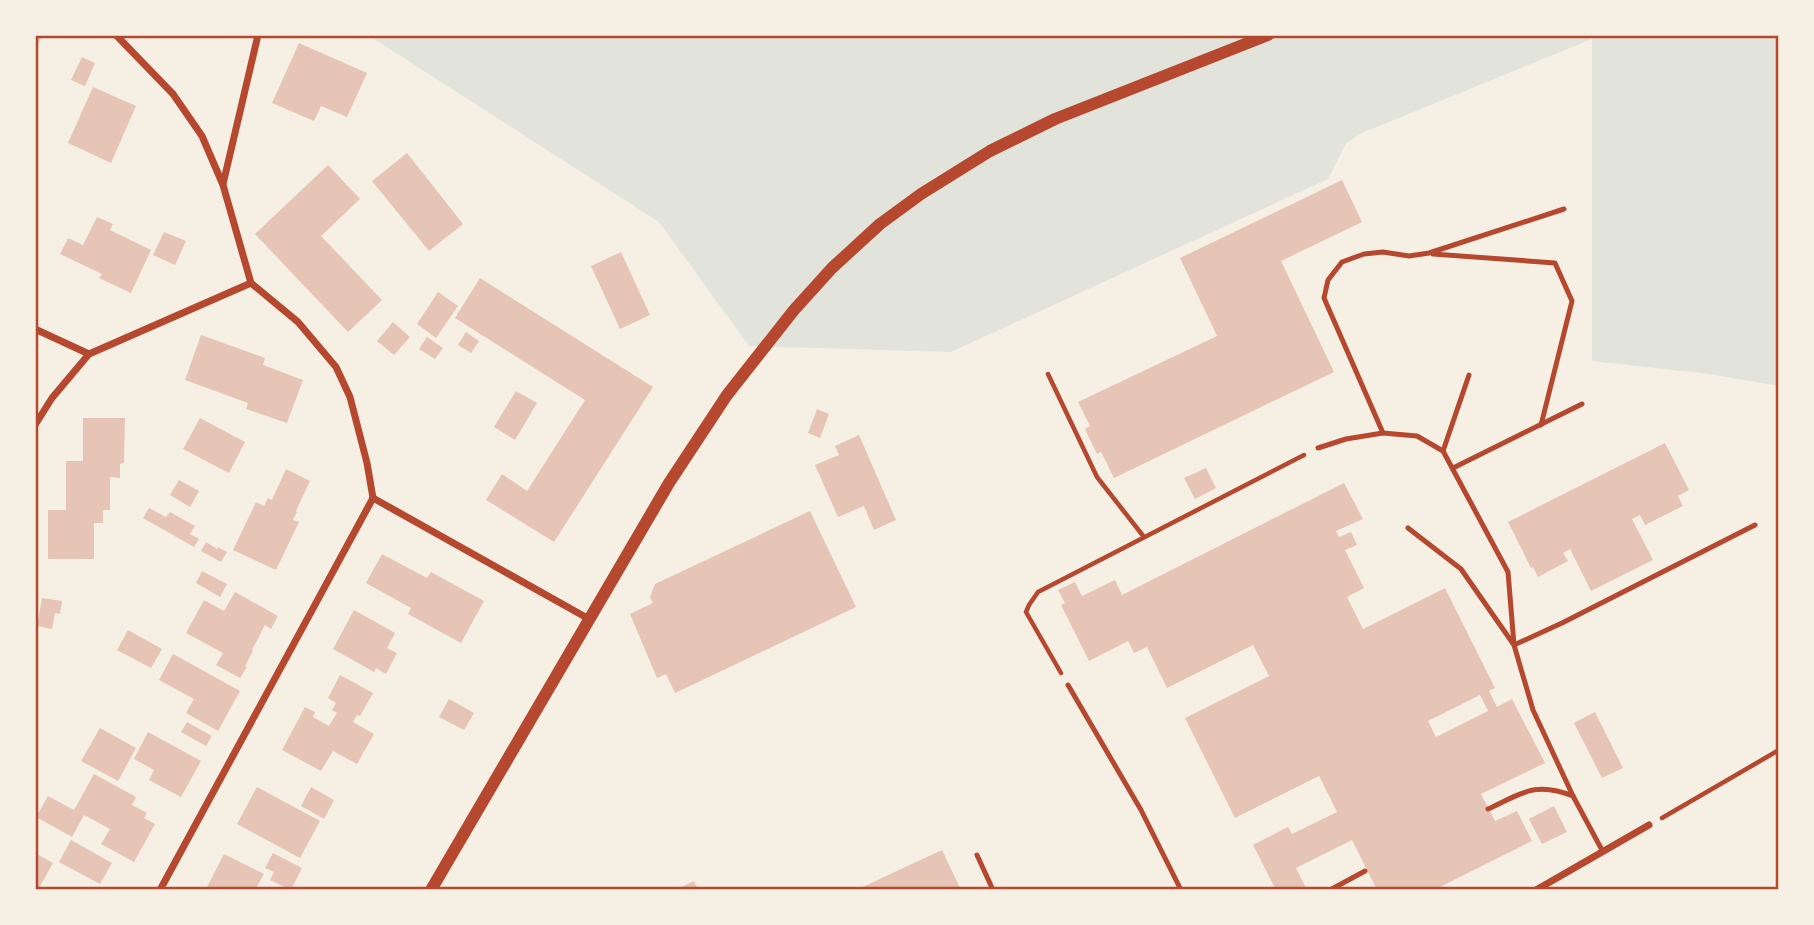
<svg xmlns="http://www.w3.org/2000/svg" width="1814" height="925" font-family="Inter,sans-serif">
	<rect width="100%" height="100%" fill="#f6efe4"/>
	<path fill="#e2e4dc" d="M 368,35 L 1779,35 L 1779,386 L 1709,374 L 1592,361 L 1592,39 L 1362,133 L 1346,143 L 1328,179 L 951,352 L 749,346 L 659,222 Z"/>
	<g fill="#e6c5b7" fill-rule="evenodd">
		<path d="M 35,35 L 42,35 L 35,52 Z"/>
		<path d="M 299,43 L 367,73 L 347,117 L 321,106 L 314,121 L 272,103 Z"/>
		<path d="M 82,57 L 95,63 L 85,86 L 71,80 Z"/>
		<path d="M 93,87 L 136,106 L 111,163 L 68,143 Z"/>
		<path d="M 407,153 L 463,224 L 429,251 L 372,181 Z"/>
		<path d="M 328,165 L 360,199 L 321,236 L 382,300 L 348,332 L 255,234 Z"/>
		<path d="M 1342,180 L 1362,222 L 1281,261 L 1334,372 L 1114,478 L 1101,452 L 1097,454 L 1085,429 L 1090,426 L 1078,402 L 1217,336 L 1180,258 Z"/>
		<path d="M 97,217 L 113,224 L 110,230 L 151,250 L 131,293 L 99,278 L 102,274 L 60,254 L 68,238 L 83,245 Z"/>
		<path d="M 164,232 L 186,241 L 175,265 L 153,255 Z"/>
		<path d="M 621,252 L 650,315 L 620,329 L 591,266 Z"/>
		<path d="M 480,278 L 653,387 L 554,542 L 486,500 L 502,474 L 527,491 L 585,400 L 455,318 Z"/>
		<path d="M 438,292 L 458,306 L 436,338 L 417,324 Z"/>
		<path d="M 393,322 L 410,337 L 394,355 L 377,341 Z"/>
		<path d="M 466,332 L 479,341 L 471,353 L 458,345 Z"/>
		<path d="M 201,335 L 265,358 L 263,365 L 303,380 L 287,423 L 246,409 L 248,403 L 185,380 Z"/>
		<path d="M 427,337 L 443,348 L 435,359 L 419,349 Z"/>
		<path d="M 516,391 L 537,403 L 515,440 L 494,427 Z"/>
		<path d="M 817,409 L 829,414 L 820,438 L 808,433 Z"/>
		<path d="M 83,418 L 125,418 L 124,463 L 120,464 L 120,478 L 110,477 L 110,510 L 103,510 L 103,523 L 94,523 L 94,559 L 48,559 L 48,510 L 66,510 L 66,461 L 83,461 Z"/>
		<path d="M 200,418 L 245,442 L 229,473 L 183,449 Z"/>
		<path d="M 859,435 L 896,520 L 874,530 L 864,506 L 838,517 L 815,465 L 839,455 L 835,446 Z"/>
		<path d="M 1665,443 L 1689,490 L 1678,496 L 1683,506 L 1645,525 L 1640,515 L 1632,519 L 1653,560 L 1591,591 L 1570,549 L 1563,553 L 1568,561 L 1538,577 L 1533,567 L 1531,568 L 1508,522 Z"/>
		<path d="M 1206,468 L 1216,488 L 1195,499 L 1184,478 Z"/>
		<path d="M 286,469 L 310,481 L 296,511 L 297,512 L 293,520 L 299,522 L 276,570 L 233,550 L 256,502 L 264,506 L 268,498 L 272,500 Z"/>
		<path d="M 179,480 L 199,491 L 190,507 L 170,495 Z"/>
		<path d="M 1344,483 L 1363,519 L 1336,531 L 1339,537 L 1351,532 L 1357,545 L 1345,550 L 1364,588 L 1347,597 L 1363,629 L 1445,588 L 1495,688 L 1489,691 L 1497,707 L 1512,699 L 1545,763 L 1481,794 L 1495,821 L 1517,811 L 1532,841 L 1434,890 L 1377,890 L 1352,840 L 1296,868 L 1306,888 L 1301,890 L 1276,890 L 1253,845 L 1288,827 L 1292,834 L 1337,812 L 1319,776 L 1235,818 L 1185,718 L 1269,676 L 1253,645 L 1167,688 L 1147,647 L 1134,653 L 1128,641 L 1089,661 L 1061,605 L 1065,603 L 1058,590 L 1075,582 L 1082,596 L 1115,580 L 1122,595 ZM 1480,695 L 1488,711 L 1436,737 L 1428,721 Z"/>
		<path d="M 149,508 L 166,517 L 170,512 L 195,526 L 190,534 L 199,539 L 194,547 L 143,518 Z"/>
		<path d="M 810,511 L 856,607 L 675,693 L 666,674 L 657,678 L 630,614 L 653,603 L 650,597 L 655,584 Z"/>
		<path d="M 206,542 L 217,549 L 218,547 L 227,552 L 221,562 L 201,551 Z"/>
		<path d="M 382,554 L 427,578 L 431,572 L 484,601 L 461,643 L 408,614 L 411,608 L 366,583 Z"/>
		<path d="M 202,571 L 227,584 L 220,597 L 196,583 Z"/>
		<path d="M 235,592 L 278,616 L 271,629 L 265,625 L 252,650 L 253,651 L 245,666 L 247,667 L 240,678 L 216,665 L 223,653 L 186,633 L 204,600 L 224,611 Z"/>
		<path d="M 42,598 L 62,601 L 60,614 L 55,613 L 52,629 L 37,626 Z"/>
		<path d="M 354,610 L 395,633 L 387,648 L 397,653 L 386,674 L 376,668 L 374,672 L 333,649 Z"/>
		<path d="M 128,630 L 162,649 L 151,668 L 117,650 Z"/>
		<path d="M 173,654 L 240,691 L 218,731 L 186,713 L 194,699 L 159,680 Z"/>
		<path d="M 340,675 L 373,693 L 360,716 L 357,715 L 353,722 L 374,734 L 357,764 L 333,751 L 321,771 L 282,750 L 305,707 L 315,712 L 313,717 L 329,726 L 337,713 L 332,710 L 336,703 L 328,698 Z"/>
		<path d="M 449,699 L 474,713 L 464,730 L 439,717 Z"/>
		<path d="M 1595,712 L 1623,768 L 1602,778 L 1574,723 Z"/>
		<path d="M 187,722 L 212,736 L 206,746 L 181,732 Z"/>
		<path d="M 100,728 L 136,748 L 118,781 L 81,761 Z"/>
		<path d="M 148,732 L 201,761 L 181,797 L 149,780 L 154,770 L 134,759 Z"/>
		<path d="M 94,774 L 136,797 L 132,805 L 147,813 L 144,818 L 155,824 L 134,862 L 101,844 L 110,829 L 84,815 L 72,837 L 36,817 L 48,796 L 74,810 Z"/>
		<path d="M 257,787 L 320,821 L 300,858 L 237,824 Z"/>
		<path d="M 311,787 L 334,800 L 324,819 L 301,806 Z"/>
		<path d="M 1554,806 L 1567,832 L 1542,844 L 1529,819 Z"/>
		<path d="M 71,840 L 112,863 L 100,884 L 59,862 Z"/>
		<path d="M 942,850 L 961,890 L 856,890 Z"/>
		<path d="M 273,853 L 302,868 L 291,890 L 270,880 L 274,872 L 265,868 Z"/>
		<path d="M 37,854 L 53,863 L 39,888 L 35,885 L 35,857 Z"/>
		<path d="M 224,854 L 264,874 L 255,890 L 206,889 Z"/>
		<path d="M 694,881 L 698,890 L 675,890 Z"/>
	</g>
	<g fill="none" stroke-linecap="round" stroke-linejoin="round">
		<g stroke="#b5482f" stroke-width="4.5">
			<path d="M 1048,374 L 1097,477 L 1144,537"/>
			<path d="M 1061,673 L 1026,612 L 1029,605 L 1038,592 L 1304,455"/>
			<path d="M 1662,818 L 1779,750"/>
		</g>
		<g stroke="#b5482f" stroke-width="5">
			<path d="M 1564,209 L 1429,253 L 1409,256 L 1383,252 L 1364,254 L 1342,262 L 1328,280 L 1324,298 L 1383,433 L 1417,436 L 1443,451 L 1508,572 L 1514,645 L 1533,710 L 1573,796 L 1603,852"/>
			<path d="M 1433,254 L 1555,263 L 1572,301 L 1541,425"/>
			<path d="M 1318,448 L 1346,439 L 1383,433"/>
			<path d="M 1443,451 L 1469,375"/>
			<path d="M 1453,468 L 1582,404"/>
			<path d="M 1408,528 L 1461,569 L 1514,645 L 1562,623 L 1755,525"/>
			<path d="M 1068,685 L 1141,810 L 1181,890"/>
			<path d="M 1488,809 C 1522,793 1536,781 1573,796"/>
			<path d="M 977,855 L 993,890"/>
			<path d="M 1330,890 L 1365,871"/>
		</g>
		<g stroke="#b5482f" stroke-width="7">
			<path d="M 116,35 L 173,94 L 202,136 L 223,185 L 251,283 L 298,322 L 336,367 L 350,397 L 367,463 L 373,498"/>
			<path d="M 223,184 L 258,35"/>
			<path d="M 35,329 L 89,354"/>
			<path d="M 35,425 L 52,398 L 89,354 L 251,283"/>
			<path d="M 373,498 L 589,619"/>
			<path d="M 160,890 L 373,498"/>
			<path d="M 1536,890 L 1649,825"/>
		</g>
		<path stroke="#b5482f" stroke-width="12" d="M 431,890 L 669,483 L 727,395 L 794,310 L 832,268 L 880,224 L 921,194 L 990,151 L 1055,119 L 1268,35"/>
	</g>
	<rect width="1814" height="925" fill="none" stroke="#f6efe4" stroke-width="74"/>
	<rect x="37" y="37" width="1740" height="851" fill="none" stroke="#b5482f" stroke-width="2.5"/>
</svg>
